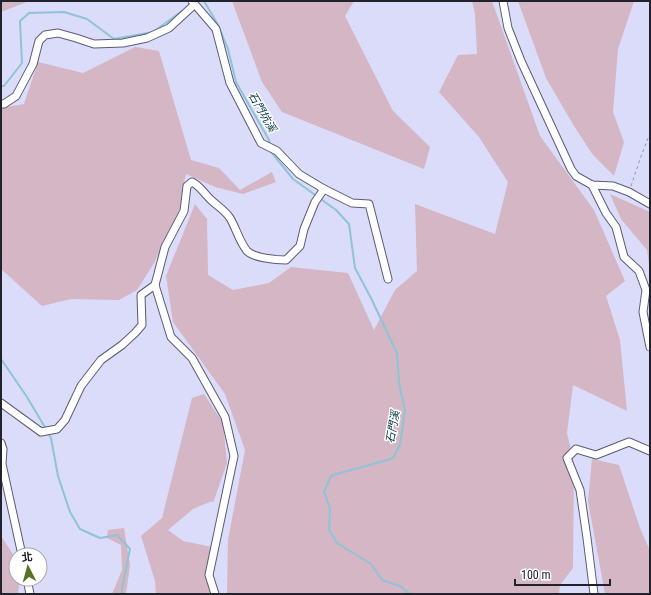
<svg xmlns="http://www.w3.org/2000/svg" width="651" height="595" font-family="'Roboto Condensed','Noto Sans TC',sans-serif">
	<rect width="100%" height="100%" fill="#dbdcfa"/>
	<g fill="#d4b6c4">
		<path d="M 1,1 L 29,1 L 1,12 Z"/>
		<path d="M 232,1 L 354,1 L 345,16 L 393,111 L 430,147 L 424,169 L 282,112 L 262,82 Z"/>
		<path d="M 472,1 L 492,1 L 540,136 L 594,210 L 625,281 L 606,296 L 620,340 L 627,411 L 573,385 L 567,433 L 574,463 L 573,568 L 560,585 L 559,594 L 227,594 L 228,540 L 245,450 L 225,394 L 173,322 L 166,276 L 195,204 L 207,219 L 208,275 L 233,290 L 269,283 L 291,267 L 348,273 L 374,330 L 395,290 L 417,271 L 415,204 L 495,234 L 508,182 L 479,137 L 439,92 L 458,55 L 477,54 L 475,14 Z"/>
		<path d="M 518,1 L 634,1 L 618,49 L 613,112 L 624,142 L 614,176 L 593,155 L 574,126 L 546,78 Z"/>
		<path d="M 135,47 L 159,51 L 191,160 L 219,168 L 240,190 L 272,172 L 276,182 L 243,194 L 215,187 L 186,174 L 182,191 L 181,206 L 154,263 L 137,290 L 119,300 L 71,299 L 42,306 L 1,269 L 1,108 L 24,104 L 38,62 L 83,73 Z"/>
		<path d="M 610,194 L 650,212 L 650,272 L 647,250 L 621,219 Z"/>
		<path d="M 204,394 L 223,423 L 227,463 L 213,503 L 212,501 L 193,509 L 168,530 L 183,541 L 212,547 L 207,581 L 214,594 L 156,594 L 155,581 L 141,536 L 162,518 L 192,398 Z"/>
		<path d="M 592,459 L 619,465 L 640,528 L 650,551 L 650,594 L 605,594 L 588,501 Z"/>
		<path d="M 124,528 L 130,565 L 126,594 L 112,594 L 122,570 L 121,545 L 107,538 L 108,530 Z"/>
		<path d="M 1,536 L 16,559 L 16,579 L 20,579 L 18,594 L 1,594 Z"/>
	</g>
	<g fill="none" stroke-linecap="round" stroke-linejoin="round">
		<g stroke="#8fc3d5" stroke-width="2">
			<path d="M 204,1 L 217,23 L 228,49 L 236,82 L 269,140 L 270,146"/>
			<path d="M 1,86 L 4,86 L 22,63 L 20,21 L 29,13 L 64,12 L 87,19 L 114,39 L 153,32 L 182,11"/>
			<path d="M 272,150 L 272,153 L 293,179 L 336,210 L 349,224 L 355,268 L 371,298 L 397,353 L 399,383 L 405,410 L 400,445 L 393,458 C 373,465 351,469 331,476 L 324,492 L 330,509 L 329,530 L 337,543 L 371,564 L 382,580 L 400,586 L 410,594"/>
			<path d="M 1,359 L 27,397 L 46,429"/>
			<path d="M 48,433 L 51,438 L 58,476 L 70,512 L 80,529 L 100,538 L 117,535 L 130,549 L 122,589 L 122,594"/>
		</g>
		<defs>
			<g id="minor">
				<path d="M 192,1 L 216,29 L 230,83 L 261,143 L 277,151 L 299,174 L 324,189 L 352,203 L 369,204 L 388,279"/>
				<path d="M 503,1 L 508,28 L 521,61 L 571,169 L 576,176 L 592,185 L 613,186 L 629,192 L 650,204"/>
				<path d="M 1,104 L 4,104 L 16,96 L 33,64 L 39,41 L 45,35 L 58,33 L 76,38 L 94,44 L 123,43 L 147,38 L 169,28 L 194,5"/>
				<path d="M 592,185 L 606,213 L 616,227 L 624,257 L 639,271 L 646,290 L 643,312 L 650,347"/>
				<path d="M 1,403 L 41,432 L 57,429 L 65,420 L 81,386 L 101,360 L 122,345 L 135,333 L 142,325 L 141,295 L 155,285"/>
				<path d="M 1,443 L 3,449 L 2,464 L 22,555"/>
				<path d="M 27,579 L 30,594"/>
				<path d="M 215,594 L 209,575 L 234,456 L 225,417 L 192,358 L 171,337 L 155,285 L 165,247 L 184,211 L 187,186 L 192,182 C 199,185 204,193 210,199 C 216,205 225,210 230,218 C 236,228 239,241 247,251 C 254,258 276,260 286,260 L 300,246 L 304,229 L 315,202 L 324,189"/>
				<path d="M 594,594 L 587,538 L 580,490 L 567,458 L 576,449 L 596,455 L 629,442 L 650,451"/>
			</g>
		</defs>
		<use href="#minor" stroke="#5b5b75" stroke-width="9"/>
		<path stroke="#9394ab" stroke-width="1" stroke-dasharray="3 3" stroke-linecap="butt" d="M 631,186 L 640,159 L 650,133"/>
		<use href="#minor" stroke="#fff" stroke-width="7"/>
	</g>
	<g text-anchor="middle" dominant-baseline="central" stroke-width="3" stroke-linejoin="round" paint-order="stroke">
		<g font-size="11" font-style="italic" fill="#043542" stroke="#fff">
			<text transform="translate(262 112) rotate(60)">石門坑溪</text>
			<text transform="translate(393 427) rotate(-80)">石門溪</text>
		</g>
	</g>
	<rect width="651" height="595" fill="none" stroke="#22222d" stroke-width="4"/>
	<g transform="translate(28 567) rotate(354)"><circle r="19" fill="#ffffff" stroke="#a7a7ab"/>
	<path d="M0-3L7 15L0 10L-7 15Z" fill="#587123"/>
	<text y="-6" font-size="11" font-weight="bold" text-anchor="middle" fill="#22222d">北</text>
	</g>
	<path d="M515 579v6h95v-6" fill="none" stroke="#22222d" stroke-width="2"/>
	<text x="521" y="579" font-size="12" fill="#22222d" stroke="#ffffff" stroke-width="3" paint-order="stroke">100 m</text>
</svg>
